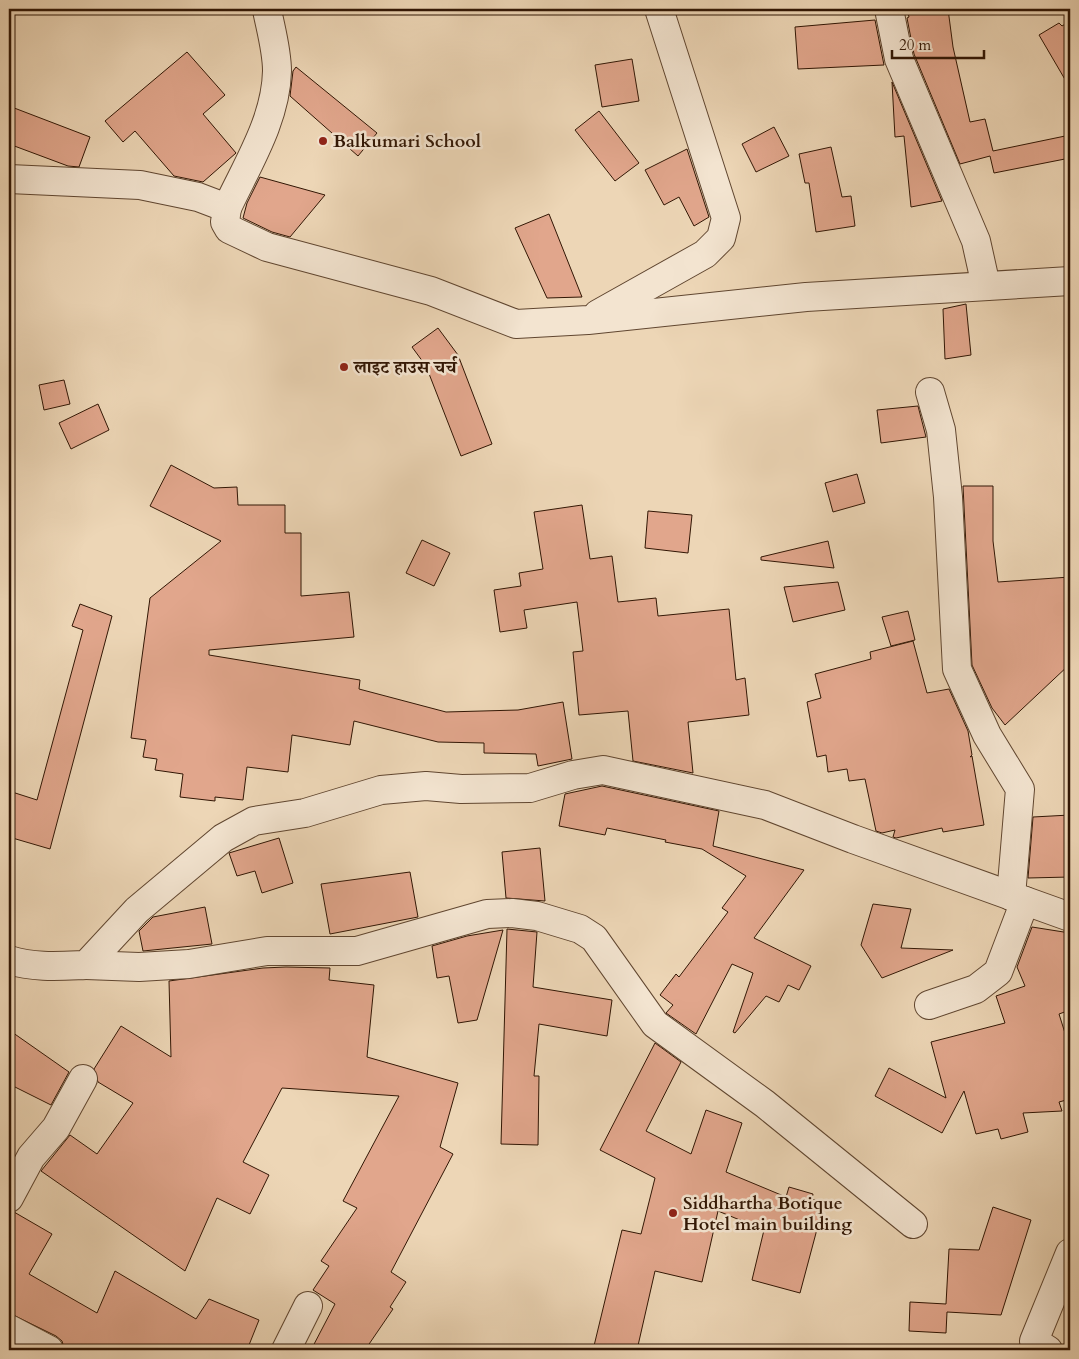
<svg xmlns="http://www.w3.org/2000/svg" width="1079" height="1359" font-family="Cardo,'Noto Serif Devanagari',serif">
	<rect width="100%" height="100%" fill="#edd6b6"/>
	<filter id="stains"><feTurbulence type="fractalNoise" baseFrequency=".004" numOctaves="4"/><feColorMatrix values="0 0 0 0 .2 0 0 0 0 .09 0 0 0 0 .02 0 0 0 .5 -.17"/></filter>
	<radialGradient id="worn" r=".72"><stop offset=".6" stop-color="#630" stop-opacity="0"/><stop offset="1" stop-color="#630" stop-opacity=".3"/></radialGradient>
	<g fill="#e1a68c" stroke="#311604">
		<path d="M 907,9 L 948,9 L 953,47 L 970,122 L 985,119 L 993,151 L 1070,135 L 1070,158 L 994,173 L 990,156 L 960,164 L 914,54 L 907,18 L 909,17 Z"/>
		<path d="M 875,20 L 884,65 L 798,69 L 795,27 Z"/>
		<path d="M 1070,21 L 1070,88 L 1039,35 L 1059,23 L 1062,26 Z"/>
		<path d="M 187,52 L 225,95 L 203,114 L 236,153 L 203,182 L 174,176 L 135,131 L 123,142 L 105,121 Z"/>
		<path d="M 632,59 L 639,101 L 602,107 L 595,65 Z"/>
		<path d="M 296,67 L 377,133 L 358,156 L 290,96 L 293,71 Z"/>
		<path d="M 892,82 L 942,201 L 911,207 L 904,136 L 895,137 Z"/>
		<path d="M 9,106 L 90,137 L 79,167 L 68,166 L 9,144 Z"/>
		<path d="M 599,111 L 639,163 L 615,181 L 575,130 Z"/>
		<path d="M 774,127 L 789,156 L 756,172 L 742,144 Z"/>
		<path d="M 831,147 L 842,197 L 851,196 L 855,226 L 816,232 L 809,183 L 805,183 L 799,154 Z"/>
		<path d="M 687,149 L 709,217 L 694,226 L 679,197 L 664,205 L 645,170 Z"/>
		<path d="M 260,177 L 325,195 L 290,237 L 272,232 L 243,218 L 247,203 Z"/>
		<path d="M 549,214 L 582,297 L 547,298 L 515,228 Z"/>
		<path d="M 966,304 L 971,355 L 945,359 L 943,309 Z"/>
		<path d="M 438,328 L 458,355 L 492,444 L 461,456 L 426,366 L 412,347 Z"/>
		<path d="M 64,380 L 70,404 L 44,410 L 39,385 Z"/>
		<path d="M 98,404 L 109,430 L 71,449 L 59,423 Z"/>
		<path d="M 918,406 L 926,437 L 881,443 L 877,410 Z"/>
		<path d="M 171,465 L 214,488 L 237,487 L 238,505 L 285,505 L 285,533 L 301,533 L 301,596 L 349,592 L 354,637 L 209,650 L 209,655 L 360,680 L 359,689 L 446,712 L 518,710 L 563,702 L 572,759 L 538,766 L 536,754 L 484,753 L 484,743 L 438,742 L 354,721 L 350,745 L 292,735 L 288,772 L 247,767 L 243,800 L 215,797 L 215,801 L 180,797 L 183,774 L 155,770 L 157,759 L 143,757 L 146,740 L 131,738 L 150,598 L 221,541 L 150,506 Z"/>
		<path d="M 857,474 L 865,503 L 833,512 L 825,483 Z"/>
		<path d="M 963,486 L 993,486 L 993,541 L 998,582 L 1070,577 L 1070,664 L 1005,725 L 992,708 L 972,665 Z"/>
		<path d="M 582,505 L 590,559 L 612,556 L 618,602 L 656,598 L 658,616 L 729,609 L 736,680 L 745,678 L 749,715 L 688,722 L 693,773 L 633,761 L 628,711 L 579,715 L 573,652 L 583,651 L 577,602 L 524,610 L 527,628 L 500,632 L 494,590 L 521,586 L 519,573 L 543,569 L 534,512 Z"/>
		<path d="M 648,511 L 692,515 L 688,553 L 645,548 Z"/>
		<path d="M 422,540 L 450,553 L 434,586 L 406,573 Z"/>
		<path d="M 828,541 L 834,568 L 761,560 L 761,557 Z"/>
		<path d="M 838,582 L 845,610 L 793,622 L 784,587 Z"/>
		<path d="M 80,604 L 112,616 L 50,849 L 9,837 L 9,791 L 37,800 L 83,630 L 72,626 Z"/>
		<path d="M 908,611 L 915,640 L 891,646 L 882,617 Z"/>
		<path d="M 913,641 L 927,693 L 949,689 L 968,731 L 972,755 L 970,757 L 972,756 L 984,825 L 943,832 L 942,828 L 896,838 L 893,837 L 895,830 L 882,833 L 876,831 L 865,779 L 849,781 L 847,769 L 828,772 L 826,755 L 817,757 L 807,702 L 821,698 L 815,674 L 871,659 L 870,652 Z"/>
		<path d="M 602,786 L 719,811 L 713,846 L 804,870 L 754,938 L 811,966 L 799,990 L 788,985 L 779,1002 L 766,996 L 735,1033 L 733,1032 L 753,973 L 732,964 L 696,1034 L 666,1013 L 673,1005 L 660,995 L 676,974 L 679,977 L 728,912 L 722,908 L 746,876 L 702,849 L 665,842 L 666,840 L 607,828 L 605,835 L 559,826 L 565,794 Z"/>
		<path d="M 1070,815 L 1070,877 L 1028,878 L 1033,817 Z"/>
		<path d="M 279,838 L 293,883 L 262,893 L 255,871 L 237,876 L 229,853 Z"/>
		<path d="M 540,848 L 545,901 L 506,898 L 502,852 Z"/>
		<path d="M 410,872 L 418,917 L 330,934 L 321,884 Z"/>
		<path d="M 873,904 L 911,909 L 901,948 L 953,950 L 882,978 L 861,945 Z"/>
		<path d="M 205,907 L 212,944 L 143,951 L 139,931 L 153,917 Z"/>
		<path d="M 1032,927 L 1070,933 L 1070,986 L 1066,990 L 1070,1010 L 1059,1014 L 1070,1049 L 1070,1099 L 1059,1102 L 1062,1111 L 1023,1113 L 1028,1132 L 1001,1139 L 998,1129 L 976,1134 L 964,1091 L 942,1133 L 875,1096 L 889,1068 L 946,1098 L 931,1042 L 1005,1023 L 996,996 L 1025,986 L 1017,967 Z"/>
		<path d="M 507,929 L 537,932 L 533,987 L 612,1000 L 607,1036 L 539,1024 L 534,1076 L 539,1076 L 538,1145 L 501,1144 Z"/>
		<path d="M 503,930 L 477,1020 L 458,1023 L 449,976 L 437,978 L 432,946 L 467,936 Z"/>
		<path d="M 286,967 L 330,968 L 329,980 L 374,985 L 367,1057 L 458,1083 L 440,1147 L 453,1154 L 391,1272 L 406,1282 L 390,1307 L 393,1309 L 365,1350 L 311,1350 L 335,1304 L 313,1290 L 329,1266 L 321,1261 L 357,1208 L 343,1201 L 399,1096 L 282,1088 L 243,1162 L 269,1175 L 250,1214 L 217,1198 L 185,1271 L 41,1171 L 70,1135 L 97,1154 L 133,1103 L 98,1082 L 94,1069 L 121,1026 L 171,1057 L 169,981 L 263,968 Z"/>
		<path d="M 9,1030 L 69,1072 L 51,1105 L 9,1084 Z"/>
		<path d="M 655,1043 L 681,1062 L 646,1131 L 691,1154 L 706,1110 L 742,1123 L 726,1172 L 786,1197 L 789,1187 L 813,1194 L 812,1199 L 824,1203 L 800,1293 L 752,1280 L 764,1230 L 718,1211 L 702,1282 L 655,1271 L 637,1350 L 593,1350 L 622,1230 L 641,1234 L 655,1178 L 600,1150 Z"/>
		<path d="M 993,1207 L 1031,1220 L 1001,1315 L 947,1312 L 946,1333 L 909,1331 L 910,1302 L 946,1304 L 949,1249 L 979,1250 Z"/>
		<path d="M 14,1212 L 52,1234 L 29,1274 L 97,1313 L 115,1271 L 196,1319 L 209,1299 L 259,1320 L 247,1350 L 68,1350 L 64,1348 L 62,1341 L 56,1336 L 9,1313 L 9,1214 Z"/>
	</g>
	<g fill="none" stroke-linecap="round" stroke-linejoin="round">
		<defs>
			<g id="minor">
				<path d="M 889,9 L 899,59 L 976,241 L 986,286"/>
				<path d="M 9,179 L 140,185 L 198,197 L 227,208 L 225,222 L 229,229 L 267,247 L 431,291 L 516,324 L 588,320 L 806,297 L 1070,281"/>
				<path d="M 227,208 C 247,165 276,120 277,71 C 277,51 271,30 267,10"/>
				<path d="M 598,314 L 705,254 L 721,238 L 726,218 L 659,9"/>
				<path d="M 930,392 L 941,430 L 948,497 L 957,669 L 987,735 L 1020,789 L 1011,896"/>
				<path d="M 9,960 C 35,968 59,966 86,965 L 137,910 L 223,838 L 254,821 L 305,813 L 381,790 L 426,786 L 461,789 L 530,788 L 573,775 L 603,770 L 765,805 L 853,839 L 1070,917"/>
				<path d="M 86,965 L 139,967 L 189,964 L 267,951 L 357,951 L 487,914 L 512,913 L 537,916 L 580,929 L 594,938 L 655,1024 L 765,1104 L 913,1224"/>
				<path d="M 929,1005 L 976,989 L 998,972 L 1025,901"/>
				<path d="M 9,1198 L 31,1157 L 56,1128 L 83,1079"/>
				<path d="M 9,1329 L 49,1350"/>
				<path d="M 286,1350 L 308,1306"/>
				<path d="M 1048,1350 L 1034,1341 L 1070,1253"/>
			</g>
		</defs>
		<use href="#minor" stroke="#604630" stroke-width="30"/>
		<use href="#minor" stroke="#f3e4d0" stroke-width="28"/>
	</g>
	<g fill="#8f2418" stroke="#f3e4d0" stroke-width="2">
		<circle cx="323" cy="141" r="5"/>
		<circle cx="344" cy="367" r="5"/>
		<circle cx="673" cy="1213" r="5"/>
	</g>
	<g text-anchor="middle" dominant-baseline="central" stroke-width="5" stroke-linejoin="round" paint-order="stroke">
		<g font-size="18" font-weight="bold" fill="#311604" stroke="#f3e4d0" text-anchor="start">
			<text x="333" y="141">Balkumari School</text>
			<text x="354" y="367">लाइट हाउस चर्च</text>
			<text x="683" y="1203">Siddhartha Botique<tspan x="683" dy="21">Hotel main building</tspan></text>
		</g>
	</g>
	<rect width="1079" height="1359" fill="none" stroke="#edd6b6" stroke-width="30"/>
	<rect x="10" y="10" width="1059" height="1339" fill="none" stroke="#311604" stroke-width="2.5"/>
	<rect x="15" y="15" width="1049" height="1329" fill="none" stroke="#311604"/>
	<path d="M892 50v8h92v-8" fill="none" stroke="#311604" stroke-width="2.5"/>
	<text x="899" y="50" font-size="15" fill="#311604" stroke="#f3e4d0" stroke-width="4" paint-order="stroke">20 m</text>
	<rect width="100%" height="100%" filter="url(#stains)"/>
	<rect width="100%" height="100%" fill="url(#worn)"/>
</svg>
